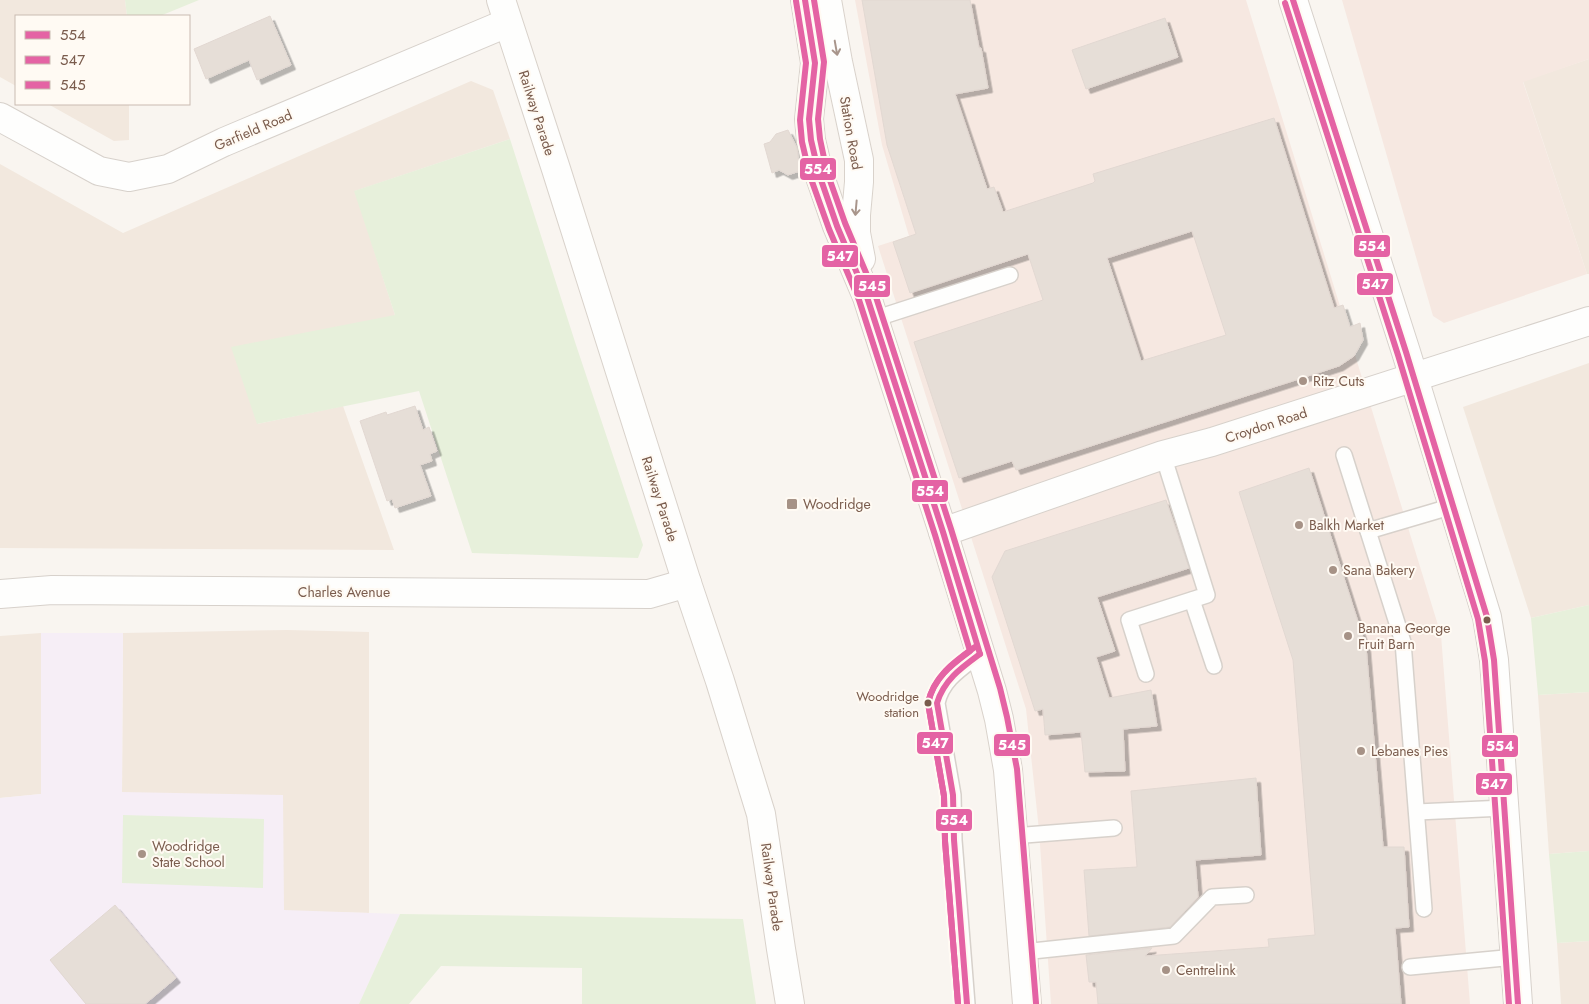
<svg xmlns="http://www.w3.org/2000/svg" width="1589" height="1004" font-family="Jost,sans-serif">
	<defs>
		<filter id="shadow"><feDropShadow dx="4.5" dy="4.5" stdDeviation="0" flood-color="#0004"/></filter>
	</defs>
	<rect width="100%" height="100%" fill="#f9f5f0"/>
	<g fill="#f2e8de">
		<path d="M 0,0 L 125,0 L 127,16 L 16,16 L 16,86 L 0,77 Z"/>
		<path d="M 1589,59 L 1589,274 L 1587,274 L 1523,81 Z"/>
		<path d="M 471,81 L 493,90 L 510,139 L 355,191 L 395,315 L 257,424 L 343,406 L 394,550 L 0,548 L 0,164 L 123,233 Z"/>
		<path d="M 48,104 L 129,104 L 129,140 L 114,141 Z"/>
		<path d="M 1589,363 L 1589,605 L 1531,618 L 1463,407 Z"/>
		<path d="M 287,630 L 369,632 L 369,913 L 284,911 L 122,792 L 123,633 Z"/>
		<path d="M 41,633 L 41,794 L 0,798 L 0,636 Z"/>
		<path d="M 1589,692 L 1589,851 L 1549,854 L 1538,695 Z"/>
		<path d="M 1589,941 L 1589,1004 L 1561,1004 L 1557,943 Z"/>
	</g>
	<g fill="#f6e8e1">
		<path d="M 855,0 L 1246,0 L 1441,635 L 1470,1004 L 1051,1004 L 1039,830 L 1026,709 L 878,246 L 909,236 L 882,145 Z"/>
		<path d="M 1342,0 L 1589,0 L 1589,59 L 1523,82 L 1587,274 L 1444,323 L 1433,316 Z"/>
	</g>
	<path fill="#f6eef6" d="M 41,633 L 123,633 L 122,792 L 283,795 L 284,910 L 400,914 L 359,1004 L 0,1004 L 0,798 L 41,794 Z"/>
	<g fill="#e7f0db">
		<path d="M 125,0 L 199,0 L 160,16 L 127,16 Z"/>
		<path d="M 510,139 L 576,345 L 643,545 L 638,558 L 472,553 L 419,391 L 257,424 L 231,347 L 395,315 L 354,191 Z"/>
		<path d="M 1589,605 L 1589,692 L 1538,695 L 1531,618 Z"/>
		<path d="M 123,815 L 264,819 L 263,888 L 122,883 Z"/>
		<path d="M 1589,851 L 1589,941 L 1557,943 L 1549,854 Z"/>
		<path d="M 400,914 L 743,919 L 756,1004 L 582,1004 L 582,968 L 441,966 L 409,1004 L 359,1004 Z"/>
	</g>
	<g fill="#e6ded7" stroke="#e2d8d2" fill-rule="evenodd" filter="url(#shadow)">
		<path d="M 862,0 L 970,0 L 979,48 L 981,48 L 988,88 L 955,94 L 987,189 L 994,187 L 1003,212 L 1093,183 L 1095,181 L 1093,174 L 1274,118 L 1334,308 L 1343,305 L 1350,327 L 1360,323 L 1363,340 L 1354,356 L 1339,366 L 1016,470 L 1012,461 L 959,478 L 914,342 L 1043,300 L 1028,254 L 910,293 L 893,242 L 916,234 L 887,145 ZM 1192,231 L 1226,335 L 1141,361 L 1107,258 Z"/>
		<path d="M 270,16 L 291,65 L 257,80 L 249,60 L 206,79 L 194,49 Z"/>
		<path d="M 1165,18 L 1178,57 L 1086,89 L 1072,50 Z"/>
		<path d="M 788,130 L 797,148 L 800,171 L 788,175 L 779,170 L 772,173 L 764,144 L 770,142 L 776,134 Z"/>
		<path d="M 415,406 L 423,430 L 429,427 L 437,451 L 430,454 L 432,461 L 420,465 L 431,496 L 395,508 L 392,499 L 387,501 L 360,421 L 386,412 L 387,415 Z"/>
		<path d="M 1309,468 L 1366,647 L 1383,847 L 1404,847 L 1409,927 L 1395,928 L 1401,1004 L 1098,1004 L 1096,982 L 1089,982 L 1086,955 L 1152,948 L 1145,956 L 1269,947 L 1268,939 L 1315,935 L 1293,660 L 1239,492 Z"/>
		<path d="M 1166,500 L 1189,568 L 1097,597 L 1115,651 L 1096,657 L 1109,698 L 1151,690 L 1157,726 L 1123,729 L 1125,771 L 1085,772 L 1081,732 L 1045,735 L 1043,709 L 1035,711 L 992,577 L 1005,551 Z"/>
		<path d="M 1256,778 L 1261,855 L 1195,860 L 1198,897 L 1170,927 L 1089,936 L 1084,870 L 1137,867 L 1131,791 Z"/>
		<path d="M 115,905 L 176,978 L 145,1004 L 86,1004 L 50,960 Z"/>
	</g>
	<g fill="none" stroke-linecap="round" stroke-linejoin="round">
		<defs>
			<g id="lane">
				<path d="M 874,319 L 1010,275"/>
				<path d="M 1344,455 L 1403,642 L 1424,909"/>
				<path d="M 1368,531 L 1453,506"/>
				<path d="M 1192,600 L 1214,666"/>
				<path d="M 1146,674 L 1129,620 L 1207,595 L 1163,455"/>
				<path d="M 1417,812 L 1504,808"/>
				<path d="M 1014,836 L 1114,828"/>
				<path d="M 1023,952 L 1174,936 L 1212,897 L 1246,895"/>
				<path d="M 1410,967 L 1515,957"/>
				<path d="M 967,1004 L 954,840 L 953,795 L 937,703 C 942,679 962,668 980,654"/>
			</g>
			<g id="street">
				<path d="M 1293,0 L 1406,352 L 1487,617 L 1494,660 L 1518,1004"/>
				<path d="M 0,117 L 99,171 L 129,177 L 168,169 L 224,142 L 507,23"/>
				<path d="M 943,532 L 1163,455 L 1212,442 L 1589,321"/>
				<path d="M 0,594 L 52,590 L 649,594 L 687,583"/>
			</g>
			<g id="secondary">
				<path d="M 501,0 L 556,169 L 687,583 L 720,681 L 761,814 L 781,949 L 790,1004"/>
				<path d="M 805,0 L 815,63 L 809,119 L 811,140 L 819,174 L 837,226 L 867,297 L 874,319 L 943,532 L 992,691 L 999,719 L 1008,770 L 1027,1004"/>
				<path d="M 827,0 L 838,62 L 859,160 L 859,182 L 856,215 L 856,233 L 861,259"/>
			</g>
		</defs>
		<use href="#lane" stroke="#d7d1cb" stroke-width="18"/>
		<use href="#street" stroke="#d7d1cb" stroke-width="30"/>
		<use href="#secondary" stroke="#d9d2cb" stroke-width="30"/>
		<use href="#lane" stroke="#fefefd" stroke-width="15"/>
		<use href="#street" stroke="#fefefd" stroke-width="28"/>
		<use href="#secondary" stroke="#fefefd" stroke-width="28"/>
		<defs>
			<g id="bus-1">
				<path d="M 805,0 L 815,63 L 809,119 L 811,140 L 819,174 L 837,226 L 867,297 L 943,532 L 980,654"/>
				<path d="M 1293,0 L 1406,352 L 1487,617 L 1494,660 L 1518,1004"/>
				<path d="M 967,1004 L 954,840 L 953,795 L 937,703 C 944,680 961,668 980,654"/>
			</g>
			<g id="bus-2">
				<path d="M 796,1 L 806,63 L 800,120 L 802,142 L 810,176 L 829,229 L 859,300 L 935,535 L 970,651 C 951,665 933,679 928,703 L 944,796 L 945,841 L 958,1004"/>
				<path d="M 1285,3 L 1398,355 L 1478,619 L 1485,661 L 1509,1004"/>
			</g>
			<g id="bus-3">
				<path d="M 814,0 L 824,62 L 818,119 L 820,139 L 827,172 L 845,223 L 875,294 L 951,529 L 1000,688 L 1007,717 L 1017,769 L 1036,1003"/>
				<path d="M 958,1004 L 945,841 L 944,796 L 928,703 C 934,676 954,662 975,647"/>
			</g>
		</defs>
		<use href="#bus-1" stroke="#fffaf3" stroke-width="10"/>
		<use href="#bus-2" stroke="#fffaf3" stroke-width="10"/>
		<use href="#bus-3" stroke="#fffaf3" stroke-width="10"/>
		<use href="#bus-1" stroke="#e463a4" stroke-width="6"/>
		<use href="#bus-2" stroke="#e463a4" stroke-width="6"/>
		<use href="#bus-3" stroke="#e463a4" stroke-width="6"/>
	</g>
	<defs><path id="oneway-shaft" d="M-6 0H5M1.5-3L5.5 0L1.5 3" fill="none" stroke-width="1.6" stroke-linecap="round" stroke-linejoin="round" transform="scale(1.25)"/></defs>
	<g stroke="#a8958b">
		<use href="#oneway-shaft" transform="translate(836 48) rotate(80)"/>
		<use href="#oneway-shaft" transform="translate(856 208) rotate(95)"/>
	</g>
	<g fill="#a69286" stroke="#fffaf3" stroke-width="2">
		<circle cx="1303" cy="381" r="5"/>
		<rect x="786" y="498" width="12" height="12" rx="2.5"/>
		<circle cx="1299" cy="525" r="5"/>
		<circle cx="1333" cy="570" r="5"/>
		<circle cx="1348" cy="636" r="5"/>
		<circle cx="1361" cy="751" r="5"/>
		<circle cx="142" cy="854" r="5"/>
		<circle cx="1166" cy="970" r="5"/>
	</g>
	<g fill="#7a5c4d" stroke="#fffaf3" stroke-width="2">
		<circle cx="1487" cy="620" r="4.5"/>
		<circle cx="928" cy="703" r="4.5"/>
	</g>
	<g text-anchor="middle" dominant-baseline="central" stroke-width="4" stroke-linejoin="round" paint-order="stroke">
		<g font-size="13" fill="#7a5c4d" stroke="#fffaf3" text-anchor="end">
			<text x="919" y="696">Woodridge<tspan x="919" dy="16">station</tspan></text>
		</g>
		<g font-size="14" fill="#7a5c4d" stroke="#fffaf3">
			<text transform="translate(537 113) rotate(72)">Railway Parade</text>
			<text transform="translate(253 130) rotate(-23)">Garfield Road</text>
			<text transform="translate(851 133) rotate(80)">Station Road</text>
			<text transform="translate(1266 425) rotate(-18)">Croydon Road</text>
			<text transform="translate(660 499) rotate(72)">Railway Parade</text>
			<text x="344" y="592">Charles Avenue</text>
			<text transform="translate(772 887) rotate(82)">Railway Parade</text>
		</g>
		<g font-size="14" fill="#7a5c4d" stroke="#fffaf3" text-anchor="start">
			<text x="1313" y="381">Ritz Cuts</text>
			<text x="803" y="504">Woodridge</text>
			<text x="1309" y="525">Balkh Market</text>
			<text x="1343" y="570">Sana Bakery</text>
			<text x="1358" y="628">Banana George<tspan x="1358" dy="16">Fruit Barn</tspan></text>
			<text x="1371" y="751">Lebanes Pies</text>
			<text x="152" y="846">Woodridge<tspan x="152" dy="16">State School</tspan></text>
			<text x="1176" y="970">Centrelink</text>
		</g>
	</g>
	<g stroke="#fffaf3" stroke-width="2">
		<rect x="799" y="157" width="38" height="24" rx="5" fill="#e463a4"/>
		<rect x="1353" y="234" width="38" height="24" rx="5" fill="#e463a4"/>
		<rect x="821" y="244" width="38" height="24" rx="5" fill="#e463a4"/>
		<rect x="1356" y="272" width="38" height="24" rx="5" fill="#e463a4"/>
		<rect x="853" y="274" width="38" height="24" rx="5" fill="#e463a4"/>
		<rect x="911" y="479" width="38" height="24" rx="5" fill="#e463a4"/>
		<rect x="916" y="731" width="38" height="24" rx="5" fill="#e463a4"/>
		<rect x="993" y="733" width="38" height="24" rx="5" fill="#e463a4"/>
		<rect x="1481" y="734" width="38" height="24" rx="5" fill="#e463a4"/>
		<rect x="1475" y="772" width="38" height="24" rx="5" fill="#e463a4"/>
		<rect x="935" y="808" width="38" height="24" rx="5" fill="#e463a4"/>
	</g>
	<g font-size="14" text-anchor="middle" font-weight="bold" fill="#fff">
		<text x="818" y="174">554</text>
		<text x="1372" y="251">554</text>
		<text x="840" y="261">547</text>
		<text x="1375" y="289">547</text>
		<text x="872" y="291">545</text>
		<text x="930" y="496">554</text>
		<text x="935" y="748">547</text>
		<text x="1012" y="750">545</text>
		<text x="1500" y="751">554</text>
		<text x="1494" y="789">547</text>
		<text x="954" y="825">554</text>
	</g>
	<rect x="15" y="15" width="175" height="90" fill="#fffaf3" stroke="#cabbb1"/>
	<rect x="25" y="31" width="25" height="8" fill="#e463a4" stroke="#cabbb1"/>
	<text x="60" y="40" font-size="15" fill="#7a5c4d">554</text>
	<rect x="25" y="56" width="25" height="8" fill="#e463a4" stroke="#cabbb1"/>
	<text x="60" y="65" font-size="15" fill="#7a5c4d">547</text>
	<rect x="25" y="81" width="25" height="8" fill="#e463a4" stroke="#cabbb1"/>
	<text x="60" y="90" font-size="15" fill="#7a5c4d">545</text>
</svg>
